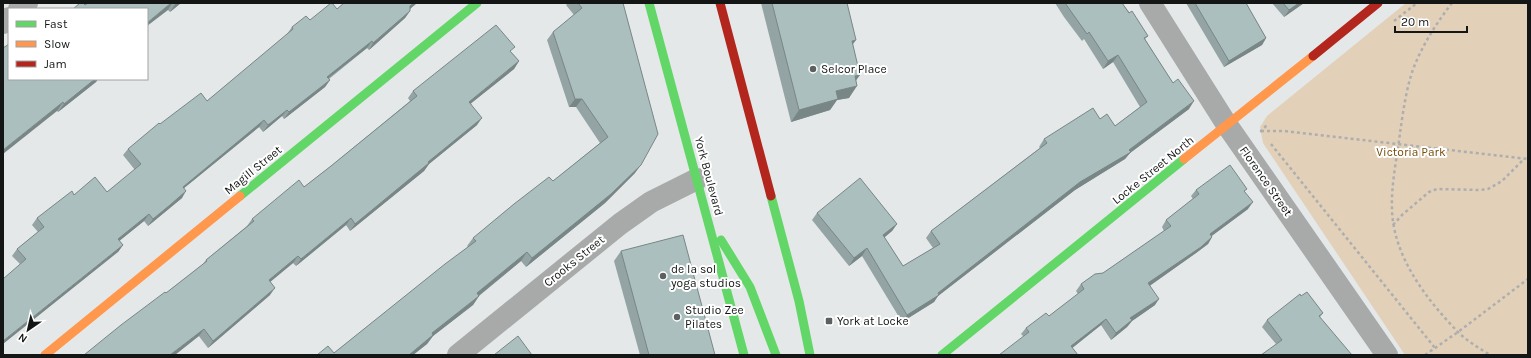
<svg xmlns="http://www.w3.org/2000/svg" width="1531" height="358" font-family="Karla,sans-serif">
	<rect width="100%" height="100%" fill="#e4e8e8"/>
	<path fill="#e2d0b8" d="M 1406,3 L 1528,3 L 1528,355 L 1405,355 L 1263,143 L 1260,127 L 1267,116 Z"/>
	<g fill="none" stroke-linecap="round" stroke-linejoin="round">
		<g stroke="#adafae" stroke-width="2.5" stroke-dasharray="3 3" stroke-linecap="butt">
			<path d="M 1452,3 C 1438,21 1425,41 1416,62 C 1407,82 1403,112 1400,133 C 1397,158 1391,184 1392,209 C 1393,256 1426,299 1458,332 C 1467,341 1479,348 1490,355"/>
			<path d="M 1394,21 L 1417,3"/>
			<path d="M 1261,131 L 1284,131 L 1528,159"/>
			<path d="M 1262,132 L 1261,131 L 1268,124"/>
			<path d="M 1271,144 L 1435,348"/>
			<path d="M 1393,225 L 1402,215 L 1429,192 L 1437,189 L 1480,190 L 1488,189 L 1502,181 L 1524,159"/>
			<path d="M 1425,355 L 1458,332 L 1528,279"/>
		</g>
		<g stroke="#a8aaaa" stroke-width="22">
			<path d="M 1150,3 L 1227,125 L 1387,355"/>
			<path d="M 19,9 L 27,3"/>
			<path d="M 3,23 L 9,18"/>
			<path d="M 458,355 L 620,224 L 651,202 L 697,179"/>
		</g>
		<g stroke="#63d668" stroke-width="9">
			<path d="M 649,3 L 744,355"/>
			<path d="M 240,196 L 477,3"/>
			<path d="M 771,196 L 799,301 L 810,355"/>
			<path d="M 721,240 L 750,287 L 776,355"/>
			<path d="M 942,355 L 1184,159"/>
		</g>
		<g stroke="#ff974d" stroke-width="9">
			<path d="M 1184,159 L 1313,56"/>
			<path d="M 45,355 L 240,196"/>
		</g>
		<g stroke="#b3261e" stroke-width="9">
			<path d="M 720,3 L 771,196"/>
			<path d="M 1313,56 L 1378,3"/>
		</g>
	</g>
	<g fill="#94a4a4">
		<path d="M 88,3 L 181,3 L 170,12 L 168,10 L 85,5 Z"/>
		<path d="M 344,3 L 417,3 L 410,9 L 410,11 L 405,18 L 369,50 L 367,48 L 329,79 L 330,80 L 325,87 L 284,119 L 282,116 L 263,132 L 259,127 L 184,188 L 182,198 L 148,226 L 144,221 L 119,241 L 123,245 L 118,252 L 20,264 L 12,256 L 17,249 L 38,232 L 32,225 L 37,218 L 74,195 L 107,192 L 135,170 L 123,155 L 128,149 L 160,124 L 207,101 L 287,35 L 287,34 L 292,27 L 337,9 Z"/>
		<path d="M 568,3 L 623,3 L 635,173 L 605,203 L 526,267 L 521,261 L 479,296 L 473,305 L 433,336 L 427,344 L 413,355 L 317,355 L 334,353 L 468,247 L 467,246 L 473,238 L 553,181 L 600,143 L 576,107 L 569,107 L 547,40 L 553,32 L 574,15 L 566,5 Z"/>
		<path d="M 761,3 L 847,3 L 853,45 L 856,81 L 849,98 L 837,100 L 830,110 L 791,122 Z"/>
		<path d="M 1055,3 L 1122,3 L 1148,36 L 1145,39 L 1189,109 L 1130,153 L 1125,159 L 1075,190 L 938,296 L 934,302 L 902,322 L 862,256 L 849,266 L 812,220 L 817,213 L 897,224 L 892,231 L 884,237 L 903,266 L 933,248 L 926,238 L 931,231 L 1040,148 L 1039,147 L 1044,139 L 1100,119 L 1115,126 L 1140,107 L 1113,62 L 1103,69 L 1084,39 L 1082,41 L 1064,17 Z"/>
		<path d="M 1186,3 L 1246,3 L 1266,38 L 1262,45 L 1224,67 Z"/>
		<path d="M 1272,3 L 1304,3 L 1284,17 Z"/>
		<path d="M 511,52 L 519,61 L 514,69 L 471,103 L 477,125 L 429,164 L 424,171 L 350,231 L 346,225 L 296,266 L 293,263 L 270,282 L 270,295 L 208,348 L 166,293 L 202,265 L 206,260 L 247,226 L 252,219 L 304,187 L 331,166 L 410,101 L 408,98 L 413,91 Z"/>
		<path d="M 9,79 L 98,79 L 96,82 L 58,112 L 57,111 Z"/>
		<path d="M 1196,190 L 1245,192 L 1248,209 L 1211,236 L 1212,237 L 1208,244 L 1196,253 L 1150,285 L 1155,305 L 1132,321 L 1127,327 L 1111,340 L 1101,325 L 1072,348 L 1023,336 L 1021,334 L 1026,328 L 1049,316 L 1078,294 L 1076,291 L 1081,284 L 1103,273 L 1164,231 L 1162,227 L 1166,220 L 1193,199 L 1191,196 Z"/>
		<path d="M 621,251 L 715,355 L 640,355 L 614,261 Z"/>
		<path d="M 1323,313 L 1320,317 L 1276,344 L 1262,327 L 1267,320 Z"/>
	</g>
	<g fill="#788686">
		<path d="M 171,3 L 172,3 L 168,10 L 147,26 L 147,23 Z"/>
		<path d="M 176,3 L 181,3 L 170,12 Z"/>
		<path d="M 414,3 L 417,3 L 406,12 L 410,6 Z"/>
		<path d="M 1299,3 L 1304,3 L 1284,17 L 1289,10 Z"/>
		<path d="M 410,11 L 405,18 L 369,50 L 373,43 Z"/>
		<path d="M 1266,38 L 1262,45 L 1224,67 L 1229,61 Z"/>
		<path d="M 856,40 L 848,51 L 852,41 Z"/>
		<path d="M 372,41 L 367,48 L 322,83 L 327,77 Z"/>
		<path d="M 1118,55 L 1113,62 L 1103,69 L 1108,61 Z"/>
		<path d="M 519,61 L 514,69 L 464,109 L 469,102 Z"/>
		<path d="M 860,75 L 852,86 L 855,76 Z"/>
		<path d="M 95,79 L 98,79 L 96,82 L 58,112 L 64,104 Z"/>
		<path d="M 330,80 L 325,87 L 284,119 L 289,112 Z"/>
		<path d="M 857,86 L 849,98 L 837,100 L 830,110 L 791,122 L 799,110 L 836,91 Z"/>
		<path d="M 575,99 L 582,99 L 576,107 L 569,107 Z"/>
		<path d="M 1194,101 L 1189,109 L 1130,153 L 1125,159 L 1075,190 L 938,296 L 934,302 L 902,322 L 907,315 L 938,293 L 1080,182 L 1129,150 Z"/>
		<path d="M 63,102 L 57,111 L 3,154 L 3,150 Z"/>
		<path d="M 287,110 L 282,116 L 263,132 L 268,125 Z"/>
		<path d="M 482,118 L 477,125 L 429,164 L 424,171 L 350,231 L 355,224 L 428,162 Z"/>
		<path d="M 264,120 L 259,127 L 178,193 L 183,187 Z"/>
		<path d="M 641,165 L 635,173 L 605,203 L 526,267 L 532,258 Z"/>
		<path d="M 186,191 L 182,198 L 148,226 L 153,219 Z"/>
		<path d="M 1253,202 L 1248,209 L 1205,241 L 1210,234 Z"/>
		<path d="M 149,214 L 144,221 L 113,246 L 118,239 Z"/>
		<path d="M 351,218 L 346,225 L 296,266 L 301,259 Z"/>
		<path d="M 897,224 L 892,231 L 878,243 L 883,235 Z"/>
		<path d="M 1212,237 L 1208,244 L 1196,253 L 1144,290 L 1148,283 Z"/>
		<path d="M 123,245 L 118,252 L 3,344 L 3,341 Z"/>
		<path d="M 867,248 L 862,256 L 849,266 L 854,258 Z"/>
		<path d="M 527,252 L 521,261 L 471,302 L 477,293 Z"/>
		<path d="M 298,256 L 293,263 L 264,287 L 269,280 Z"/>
		<path d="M 275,288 L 270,295 L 208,348 L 213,341 Z"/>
		<path d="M 479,296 L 473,305 L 433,336 L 427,344 L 413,355 L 409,355 L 432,333 Z"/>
		<path d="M 1159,299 L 1155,305 L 1132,321 L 1127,327 L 1111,340 L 1116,333 L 1130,318 Z"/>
		<path d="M 1106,319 L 1101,325 L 1066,353 L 1071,346 Z"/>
		<path d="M 204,329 L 199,336 L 175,355 L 170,355 Z"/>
	</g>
	<g fill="#acbfbf" stroke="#788686">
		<path d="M 80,3 L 83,3 L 85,5 L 88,3 L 171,3 L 147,23 L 147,9 L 73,9 Z"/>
		<path d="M 331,3 L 332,3 L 337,9 L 344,3 L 414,3 L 410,6 L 410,11 L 373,43 L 372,41 L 327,77 L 330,80 L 289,112 L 287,110 L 268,125 L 264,120 L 183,187 L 186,191 L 170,205 L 153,219 L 149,214 L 118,239 L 123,245 L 3,341 L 3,279 L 26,259 L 17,249 L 44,227 L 37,218 L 72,191 L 74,195 L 95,177 L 107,192 L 141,164 L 128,149 L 159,123 L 160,124 L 201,93 L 207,101 L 293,29 L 292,27 L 306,16 L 310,20 Z"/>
		<path d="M 578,3 L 623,3 L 658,134 L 641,165 L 611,194 L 532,258 L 527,252 L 477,293 L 479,296 L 432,333 L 433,335 L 409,355 L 317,355 L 328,346 L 334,353 L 445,264 L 476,241 L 473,238 L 514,204 L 549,177 L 553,181 L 608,137 L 582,99 L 575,99 L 553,32 L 582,8 Z"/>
		<path d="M 772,3 L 847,3 L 856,40 L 852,41 L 860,75 L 855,76 L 857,86 L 836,91 L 838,99 L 799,110 Z"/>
		<path d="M 1065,3 L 1122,3 L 1129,13 L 1132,11 L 1148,36 L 1144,38 L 1173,83 L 1178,79 L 1194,101 L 1129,150 L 1131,152 L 1080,182 L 938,293 L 939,295 L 907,315 L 867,248 L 854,258 L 817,213 L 860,178 L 897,224 L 883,235 L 903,266 L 940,244 L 931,231 L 1047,143 L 1044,139 L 1093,108 L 1100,119 L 1107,114 L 1115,126 L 1147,102 L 1118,55 L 1108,61 L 1089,32 L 1087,34 Z"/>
		<path d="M 1195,3 L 1246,3 L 1266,38 L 1229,61 Z"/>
		<path d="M 1283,3 L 1299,3 L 1289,10 Z"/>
		<path d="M 496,25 L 515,47 L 510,51 L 519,61 L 469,102 L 482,118 L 428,162 L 429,163 L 355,224 L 351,218 L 301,259 L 298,256 L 269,280 L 275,288 L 213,341 L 204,329 L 170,355 L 84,355 L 121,325 L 165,292 L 166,293 L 207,261 L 206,260 L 254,221 L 252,219 L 299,180 L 304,187 L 331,166 L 417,96 L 413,91 Z"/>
		<path d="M 9,44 L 9,79 L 95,79 L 64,104 L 63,102 L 3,150 L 3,48 Z"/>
		<path d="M 1230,165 L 1247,189 L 1244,191 L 1253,202 L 1210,234 L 1212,237 L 1201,247 L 1148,283 L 1159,299 L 1130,318 L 1132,320 L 1116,333 L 1106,319 L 1071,346 L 1078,355 L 999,355 L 1029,332 L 1026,328 L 1046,313 L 1049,316 L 1084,289 L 1081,284 L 1095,274 L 1103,273 L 1171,226 L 1166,220 L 1199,194 L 1196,190 Z"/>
		<path d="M 683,235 L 715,355 L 649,355 L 621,251 Z"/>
		<path d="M 1307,292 L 1323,313 L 1319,316 L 1352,355 L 1261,355 L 1282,340 L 1267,320 L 1300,294 L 1301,296 Z"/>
		<path d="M 518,336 L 532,355 L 494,355 Z"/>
	</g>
	<g fill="#5d6060" stroke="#fff" stroke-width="1.5">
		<circle cx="813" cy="69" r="4"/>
		<circle cx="663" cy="276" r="4"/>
		<circle cx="677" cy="317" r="4"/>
		<rect x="825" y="317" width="8" height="8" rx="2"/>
	</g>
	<g text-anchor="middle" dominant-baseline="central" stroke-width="4" stroke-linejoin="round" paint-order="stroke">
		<g font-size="12" fill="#141616" stroke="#fff" text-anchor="start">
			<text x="821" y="69">Selcor Place</text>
			<text x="671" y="269">de la sol<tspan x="671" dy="14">yoga studios</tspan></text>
			<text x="685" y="310">Studio Zee<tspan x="685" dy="14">Pilates</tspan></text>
			<text x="837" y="321">York at Locke</text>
		</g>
		<g font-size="12" fill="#764d0c" stroke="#fff">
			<text x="1411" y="152">Victoria Park</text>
		</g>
		<g font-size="12" fill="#141616" stroke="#fff">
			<text transform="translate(253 170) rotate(-39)">Magill Street</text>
			<text transform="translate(1153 170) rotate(-39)">Locke Street North</text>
			<text transform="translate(709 176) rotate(75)">York Boulevard</text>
			<text transform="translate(1266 181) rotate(55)">Florence Street</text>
			<text transform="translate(574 261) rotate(-39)">Crooks Street</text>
		</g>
	</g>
	<rect width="1531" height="358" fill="none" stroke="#141616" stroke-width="8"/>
	<rect x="8" y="8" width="140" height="72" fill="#ffffff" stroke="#a1a2a2"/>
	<rect x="16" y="21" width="20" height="6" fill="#63d668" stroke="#a1a2a2"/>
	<text x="44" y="28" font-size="12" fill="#141616">Fast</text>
	<rect x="16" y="41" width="20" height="6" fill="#ff974d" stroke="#a1a2a2"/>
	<text x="44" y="48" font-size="12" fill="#141616">Slow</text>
	<rect x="16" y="61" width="20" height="6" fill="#b3261e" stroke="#a1a2a2"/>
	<text x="44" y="68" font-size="12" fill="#141616">Jam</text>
	<g transform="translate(28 330) rotate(214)" stroke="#ffffff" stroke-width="3" paint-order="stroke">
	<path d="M0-3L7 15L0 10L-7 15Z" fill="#141616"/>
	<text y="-6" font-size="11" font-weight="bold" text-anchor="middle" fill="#141616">N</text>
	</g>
	<path d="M1395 26v6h72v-6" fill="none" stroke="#141616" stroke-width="2"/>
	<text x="1401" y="26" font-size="12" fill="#141616" stroke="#ffffff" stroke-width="3" paint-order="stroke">20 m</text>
</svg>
